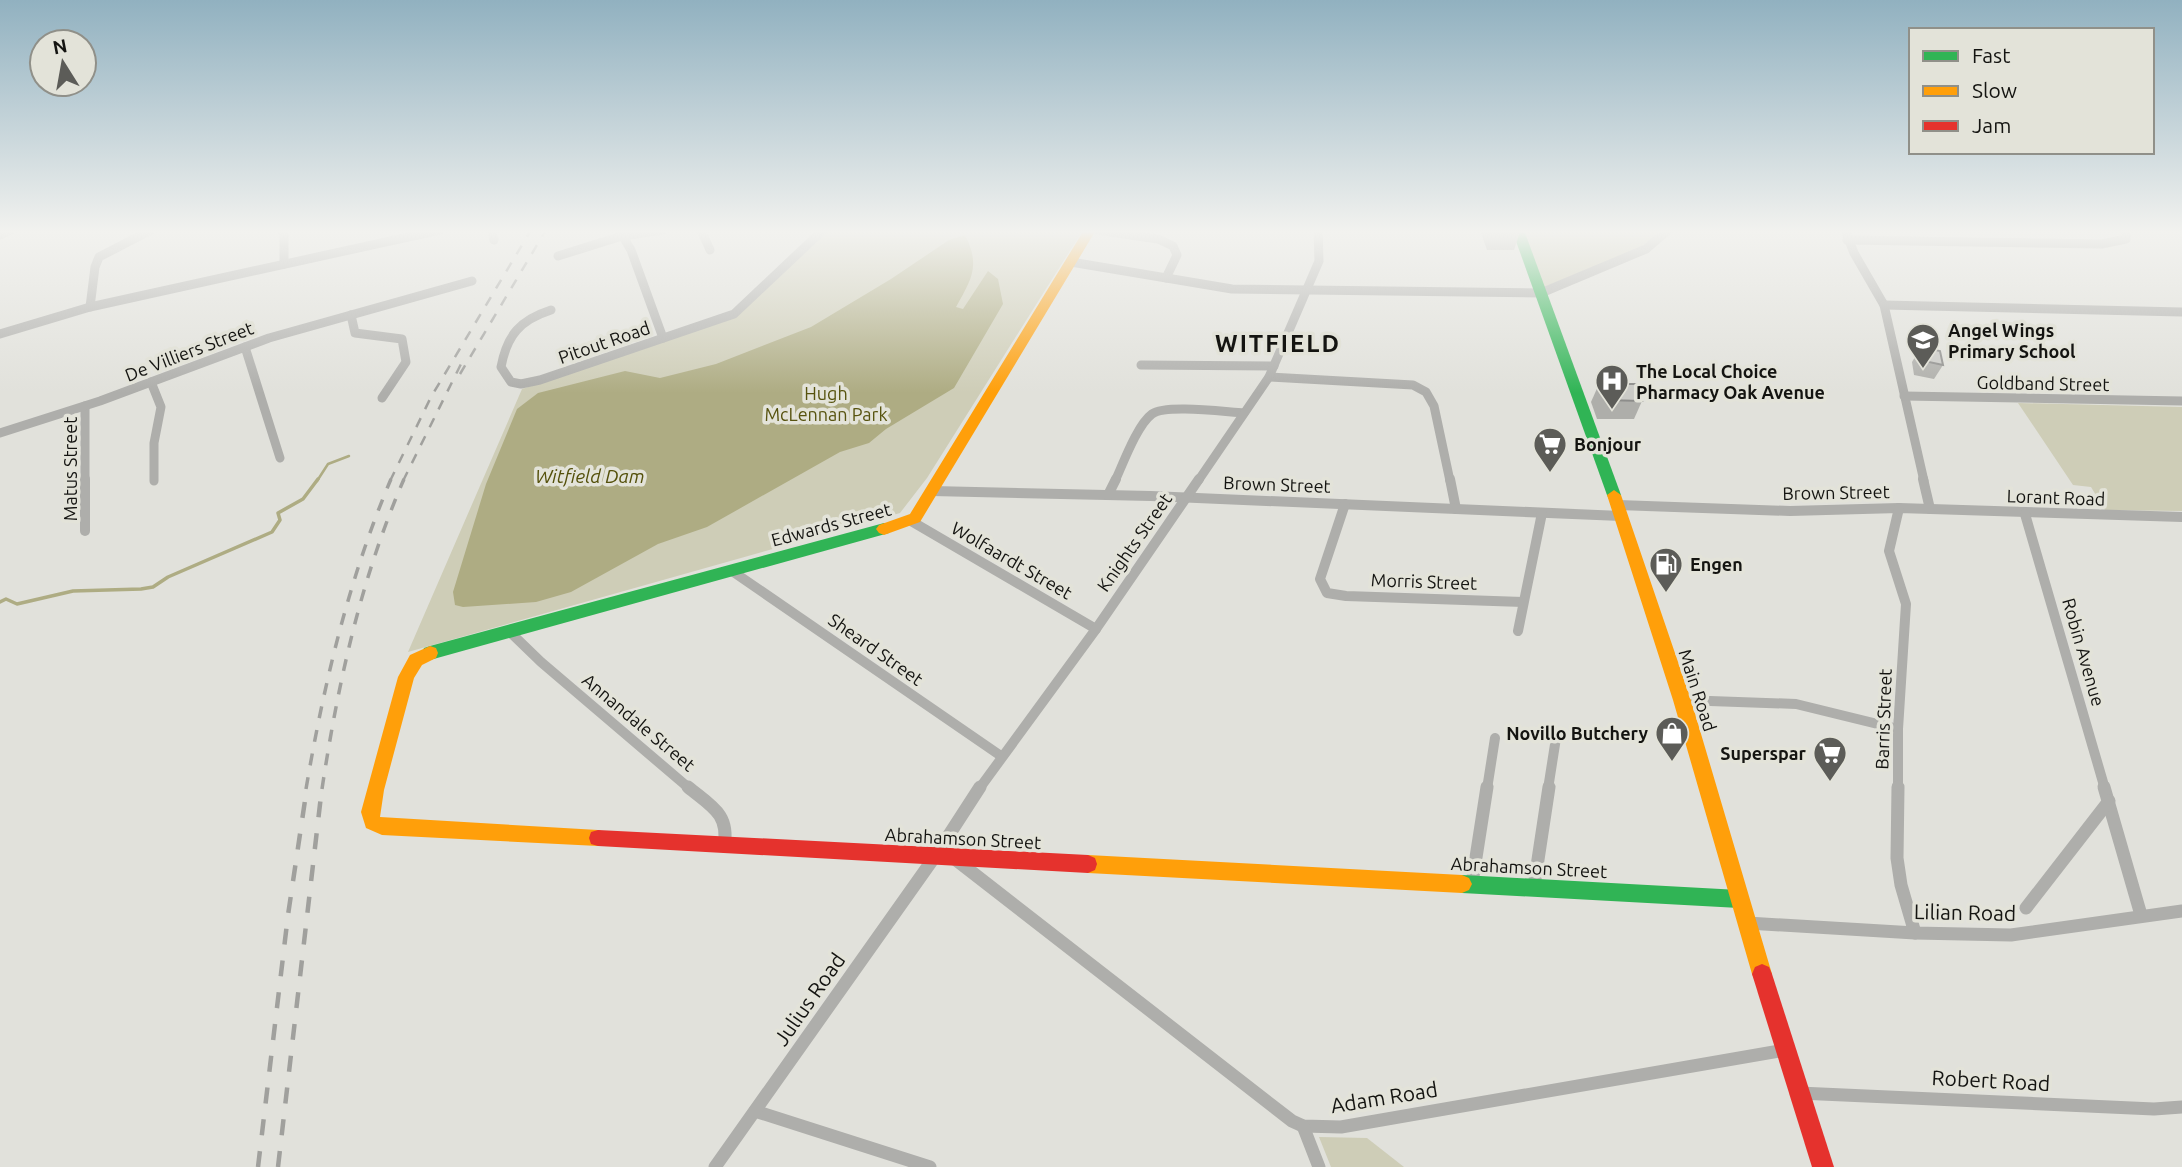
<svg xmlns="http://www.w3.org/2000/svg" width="2182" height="1167" font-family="Ubuntu,sans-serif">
	<rect width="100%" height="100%" fill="#e1e1db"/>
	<g fill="#cecdb7">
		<path d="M 826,230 L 1083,230 L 927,478 L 900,513 L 408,652 L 522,389 L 737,315 Z"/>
		<path d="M 1524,230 L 1661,230 L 1640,248 L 1542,288 Z"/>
		<path d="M 2018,403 L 2182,407 L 2182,511 L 2105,510 L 2091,487 L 2073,485 Z"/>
		<path d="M 1319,1137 L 1367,1138 L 1404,1167 L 1331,1167 Z"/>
	</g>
	<path fill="#aeac83" d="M 965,235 C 981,266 971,280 956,307 L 963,309 L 988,271 L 998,279 L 1003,304 L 954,388 L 886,429 L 869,443 L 840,452 L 707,527 L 658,544 L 571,592 L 536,602 L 463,607 L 455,605 L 453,592 L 486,484 L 517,409 L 538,393 L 625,371 L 660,378 L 716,364 L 811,327 L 891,279 L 949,240 Z"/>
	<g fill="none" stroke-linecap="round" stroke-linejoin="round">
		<path stroke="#aeac83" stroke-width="2.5" d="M 317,481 L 328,464 L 349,456"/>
		<path stroke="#aeac83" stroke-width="3.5" d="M 0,602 L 6,599 L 17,604 L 73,591 L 141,589 L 153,587 L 168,577 L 272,532 L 280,520 L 278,513 L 303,499 L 318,479"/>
		<g stroke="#aeaeab" stroke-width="9">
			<path d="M 281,230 L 284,234 L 284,264"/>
			<path d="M 492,230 L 494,240"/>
			<path d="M 619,230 L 631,250 L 663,338"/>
			<path d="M 701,230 L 710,250"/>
			<path d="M 1097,230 L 1158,239 L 1173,246 L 1177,255 L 1166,278"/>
			<path d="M 1845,230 L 1854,253 L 1884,305 L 1924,481"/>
			<path d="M 0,235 L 11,230"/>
			<path d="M 1847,240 L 2102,244 L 2126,239 L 2126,230"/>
			<path d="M 558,256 L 622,236 L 663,230"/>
			<path d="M 1071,262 L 1232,289 L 1541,293 L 1646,249 L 1668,230"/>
			<path d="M 1884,305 L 2182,312"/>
			<path d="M 90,307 L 95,267 L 99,257 L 151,230"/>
			<path d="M 551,310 C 520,320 507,335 501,367 L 511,382 L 521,384 L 540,380 L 734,314 L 823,230"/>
			<path d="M 351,315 L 355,333 L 402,339 L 406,362 L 382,398"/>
			<path d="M 0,334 L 90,307 L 440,230"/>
			<path d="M 245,347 L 280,458"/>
			<path d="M 1141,365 L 1274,366"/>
			<path d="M 1269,377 L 1413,385 L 1426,392 L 1434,406 L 1450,481"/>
			<path d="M 151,382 L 161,407 L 154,443 L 154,481"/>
			<path d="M 1904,396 L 2182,401"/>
			<path d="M 85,406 L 85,481"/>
			<path d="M 0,433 L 100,401 L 269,338 L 472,281"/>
			<path d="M 1115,481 C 1123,464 1137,425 1152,414 C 1166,404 1225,412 1244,413"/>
			<path d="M 1198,481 L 1269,377 L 1319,261 L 1318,230"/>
		</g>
		<g stroke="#aeaeab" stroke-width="10">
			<path d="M 85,479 L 85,531"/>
			<path d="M 1450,479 L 1456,509"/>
			<path d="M 1923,479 L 1930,509"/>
			<path d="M 932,491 L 1151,496 L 1621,516"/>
			<path d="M 1108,495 L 1116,479"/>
			<path d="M 1345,504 L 1320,579 L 1327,593 L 1346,596 L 1523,602"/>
			<path d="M 1618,505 L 1790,511 L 1899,508 L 2182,517"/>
			<path d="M 2025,514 L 2105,789"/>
			<path d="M 911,521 L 1096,629"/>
			<path d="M 732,571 L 1001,756"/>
			<path d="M 1518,631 L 1542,513"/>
			<path d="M 511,633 L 541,662 L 690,789"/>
			<path d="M 1682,700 L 1796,704 L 1898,729"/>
			<path d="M 979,789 L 1096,629 L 1199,479"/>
			<path d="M 1487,789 L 1495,738"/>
			<path d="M 1548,789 L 1556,738"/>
			<path d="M 1898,789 L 1898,729 L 1906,604 L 1889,551 L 1899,508"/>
		</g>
		<g stroke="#aeaeab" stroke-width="13">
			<path d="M 688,787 C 711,806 730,814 724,846"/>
			<path d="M 1898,787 L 1897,858 L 1901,885 L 1915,933"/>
			<path d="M 2104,787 L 2141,915"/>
			<path d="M 955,859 L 1292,1121 L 1303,1126 L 1341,1127 L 1785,1050"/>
			<path d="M 1472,883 L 1487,787"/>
			<path d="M 1534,886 L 1549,787"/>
			<path d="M 2026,908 L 2109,801"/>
			<path d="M 1747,923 L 1915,933 L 2011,935 L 2182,911"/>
			<path d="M 1799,1093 L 2154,1109 L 2182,1107"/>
			<path d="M 755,1111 L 930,1167"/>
			<path d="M 1303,1126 L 1319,1167"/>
			<path d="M 715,1167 L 936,855 L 980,787"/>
		</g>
		<g fill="#30b455" fill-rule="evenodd">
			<path d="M 1512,230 L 1524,230 L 1621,495 L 1619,499 L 1609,499 L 1607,495 Z"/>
			<path d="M 884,523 L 889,525 L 892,529 L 889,533 L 430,660 L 424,658 L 422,653 L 424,648 L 430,646 Z"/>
			<path d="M 1462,875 L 1739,890 L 1746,893 L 1749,899 L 1746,905 L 1739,908 L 1462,893 L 1455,890 L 1452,884 L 1455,878 Z"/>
		</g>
		<g fill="#ff9f0a" fill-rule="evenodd">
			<path d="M 1084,230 L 1096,230 L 920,522 L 884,535 L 879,533 L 876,529 L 879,525 L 910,514 Z"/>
			<path d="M 1614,490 L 1621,495 L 1691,700 L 1772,974 L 1769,981 L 1762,984 L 1755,981 L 1752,974 L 1673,700 L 1607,495 Z"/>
			<path d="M 430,646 L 436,648 L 438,653 L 436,658 L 422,665 L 414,678 L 384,790 L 380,817 L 598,830 L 605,832 L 607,838 L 605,844 L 598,846 L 382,835 L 366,828 L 361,812 L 398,677 L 410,655 Z"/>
			<path d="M 1088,855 L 1462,875 L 1469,878 L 1472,884 L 1469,890 L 1462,893 L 1088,873 L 1081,870 L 1079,864 L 1081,858 Z"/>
		</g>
		<g fill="#e5322d" fill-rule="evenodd">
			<path d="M 598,830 L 1088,855 L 1095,858 L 1097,864 L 1095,870 L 1088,873 L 598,846 L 591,844 L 589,838 L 591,832 Z"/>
			<path d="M 1762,964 L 1769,967 L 1772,974 L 1834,1167 L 1812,1167 L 1752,974 L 1755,967 Z"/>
		</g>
		<g stroke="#a0a09d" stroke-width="2.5" stroke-dasharray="10 10" stroke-linecap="butt">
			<path d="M 460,374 L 546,230"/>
			<path d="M 390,481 L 431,397 L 531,230"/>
			<path d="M 403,481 L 462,362"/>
		</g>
		<g stroke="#a0a09d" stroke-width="3.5" stroke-dasharray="12 12" stroke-linecap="butt">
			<path d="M 306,789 C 324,683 349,578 391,479"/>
			<path d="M 322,789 C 338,683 361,578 404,479"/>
		</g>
		<g stroke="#a0a09d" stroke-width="4.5" stroke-dasharray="16 16" stroke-linecap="butt">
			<path d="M 258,1167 L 288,915 L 307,787"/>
			<path d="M 278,1167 L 322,787"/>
		</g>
	</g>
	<g fill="#aeaeaa">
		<path d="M 1480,230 L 1519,230 L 1520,232 L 1514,250 L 1487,250 Z"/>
		<path d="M 1921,347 L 1943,365 L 1934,379 L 1914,375 L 1912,362 Z"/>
		<path d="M 1599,384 L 1642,401 L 1634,419 L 1597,419 L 1591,402 Z"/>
	</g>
	<g fill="#cacac6" stroke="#8d8d8b" stroke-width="2">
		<path d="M 1491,230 L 1519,230 L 1520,232 L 1492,232 Z"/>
		<path d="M 1921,347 L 1940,351 L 1943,365 L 1924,361 Z"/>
		<path d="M 1599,384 L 1636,384 L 1642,401 L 1605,400 Z"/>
	</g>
	<linearGradient id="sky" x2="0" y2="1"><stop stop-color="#91b1c0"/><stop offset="0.59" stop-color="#f2f2ef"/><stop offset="1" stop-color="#f2f2ef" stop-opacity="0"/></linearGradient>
	<rect width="2182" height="393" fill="url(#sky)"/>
	<defs>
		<symbol id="school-pin" viewBox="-11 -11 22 30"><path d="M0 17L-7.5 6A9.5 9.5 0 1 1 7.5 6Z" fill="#5c5c58" stroke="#e3e3d9"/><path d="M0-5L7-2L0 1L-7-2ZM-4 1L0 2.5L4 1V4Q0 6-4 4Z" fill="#fff"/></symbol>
		<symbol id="hospital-pin" viewBox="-11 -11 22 30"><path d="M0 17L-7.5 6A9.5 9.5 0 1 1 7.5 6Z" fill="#5c5c58" stroke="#e3e3d9"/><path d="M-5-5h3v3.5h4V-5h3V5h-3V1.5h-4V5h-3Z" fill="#fff"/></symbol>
		<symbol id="supermarket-pin" viewBox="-11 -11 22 30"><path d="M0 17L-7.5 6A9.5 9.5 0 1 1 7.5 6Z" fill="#5c5c58" stroke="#e3e3d9"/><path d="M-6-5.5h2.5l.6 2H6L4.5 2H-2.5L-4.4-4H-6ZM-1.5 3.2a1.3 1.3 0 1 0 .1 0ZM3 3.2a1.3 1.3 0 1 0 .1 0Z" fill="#fff"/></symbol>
		<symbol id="fuel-pin" viewBox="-11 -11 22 30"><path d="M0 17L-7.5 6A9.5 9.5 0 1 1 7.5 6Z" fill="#5c5c58" stroke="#e3e3d9"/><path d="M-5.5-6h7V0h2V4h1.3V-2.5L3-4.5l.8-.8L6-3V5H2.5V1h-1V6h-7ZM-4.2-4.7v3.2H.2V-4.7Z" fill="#fff"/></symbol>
		<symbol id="shop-pin" viewBox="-11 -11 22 30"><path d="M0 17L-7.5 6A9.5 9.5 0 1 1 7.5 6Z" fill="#5c5c58" stroke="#e3e3d9"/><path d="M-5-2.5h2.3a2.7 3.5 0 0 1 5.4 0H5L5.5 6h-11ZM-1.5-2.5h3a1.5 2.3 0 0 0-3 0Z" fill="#fff"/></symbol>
	</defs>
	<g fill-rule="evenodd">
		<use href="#school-pin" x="1904" y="321" width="38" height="52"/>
		<use href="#hospital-pin" x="1593" y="362" width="38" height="52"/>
		<use href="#supermarket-pin" x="1531" y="425" width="38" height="52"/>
		<use href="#fuel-pin" x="1647" y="545" width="38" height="52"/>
		<use href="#shop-pin" x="1653" y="714" width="38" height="52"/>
		<use href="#supermarket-pin" x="1811" y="734" width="38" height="52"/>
	</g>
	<g text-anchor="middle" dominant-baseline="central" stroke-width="7" stroke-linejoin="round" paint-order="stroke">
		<g font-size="18" font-weight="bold" fill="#141411" stroke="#e3e3d9" text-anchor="start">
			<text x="1948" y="330">Angel Wings<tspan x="1948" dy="21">Primary School</tspan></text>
			<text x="1636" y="371">The Local Choice<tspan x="1636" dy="21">Pharmacy Oak Avenue</tspan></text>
			<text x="1574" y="444">Bonjour</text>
			<text x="1690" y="564">Engen</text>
			<text x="1648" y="733" text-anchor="end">Novillo Butchery</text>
			<text x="1806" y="753" text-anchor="end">Superspar</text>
		</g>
		<g font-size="18" fill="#141411" stroke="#e3e3d9">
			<text transform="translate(604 342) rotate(-19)">Pitout Road</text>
			<text transform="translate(189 351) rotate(-21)">De Villiers Street</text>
			<text transform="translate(2043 383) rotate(1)">Goldband Street</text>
			<text transform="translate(70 469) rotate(-90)">Matus Street</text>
			<text transform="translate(1277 484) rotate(2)">Brown Street</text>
			<text transform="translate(1836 492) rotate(-1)">Brown Street</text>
			<text transform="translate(2056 497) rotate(2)">Lorant Road</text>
			<text transform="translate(831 524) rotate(-15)">Edwards Street</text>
			<text transform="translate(1134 542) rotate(-55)">Knights Street</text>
			<text transform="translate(1012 560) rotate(30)">Wolfaardt Street</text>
			<text transform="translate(1424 581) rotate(2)">Morris Street</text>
			<text transform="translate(876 649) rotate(35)">Sheard Street</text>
			<text transform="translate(2084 652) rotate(74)">Robin Avenue</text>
			<text transform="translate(1698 690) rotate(72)">Main Road</text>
			<text transform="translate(1883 719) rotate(-88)">Barris Street</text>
			<text transform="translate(639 722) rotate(40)">Annandale Street</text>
			<text transform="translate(963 838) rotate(3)">Abrahamson Street</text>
			<text transform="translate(1529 867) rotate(3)">Abrahamson Street</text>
		</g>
		<g font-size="18" fill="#57530f" stroke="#e3e3d9">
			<text x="826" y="393">Hugh<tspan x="826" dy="21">McLennan Park</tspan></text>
		</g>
		<g font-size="19" font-style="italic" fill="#54500a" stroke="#e3e3d9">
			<text x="590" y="476">Witfield Dam</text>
		</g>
		<g font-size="21" fill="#141411" stroke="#e3e3d9">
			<text transform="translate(1965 912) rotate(1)">Lilian Road</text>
			<text transform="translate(809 999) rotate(-55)">Julius Road</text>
			<text transform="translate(1991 1080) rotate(3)">Robert Road</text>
			<text transform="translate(1384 1097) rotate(-9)">Adam Road</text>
		</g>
		<g font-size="24" font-weight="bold" letter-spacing="2" fill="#141411" stroke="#e3e3d9">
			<text x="1278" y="343">WITFIELD</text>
		</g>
	</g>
	<rect x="1909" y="28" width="245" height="126" fill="#e3e3d9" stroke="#909089" stroke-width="2"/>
	<rect x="1923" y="51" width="35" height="10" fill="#30b455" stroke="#909089" stroke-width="2"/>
	<text x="1972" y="63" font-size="21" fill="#141411">Fast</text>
	<rect x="1923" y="86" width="35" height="10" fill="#ff9f0a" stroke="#909089" stroke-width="2"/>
	<text x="1972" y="98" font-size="21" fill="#141411">Slow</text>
	<rect x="1923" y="121" width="35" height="10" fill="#e5322d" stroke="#909089" stroke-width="2"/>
	<text x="1972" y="133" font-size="21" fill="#141411">Jam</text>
	<g transform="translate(63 63) rotate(349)"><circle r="33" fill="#e3e3d9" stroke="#909089" stroke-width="2"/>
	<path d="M0-5L12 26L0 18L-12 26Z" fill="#5c5c58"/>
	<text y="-10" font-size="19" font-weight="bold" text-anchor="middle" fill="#141411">N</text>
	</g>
</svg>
